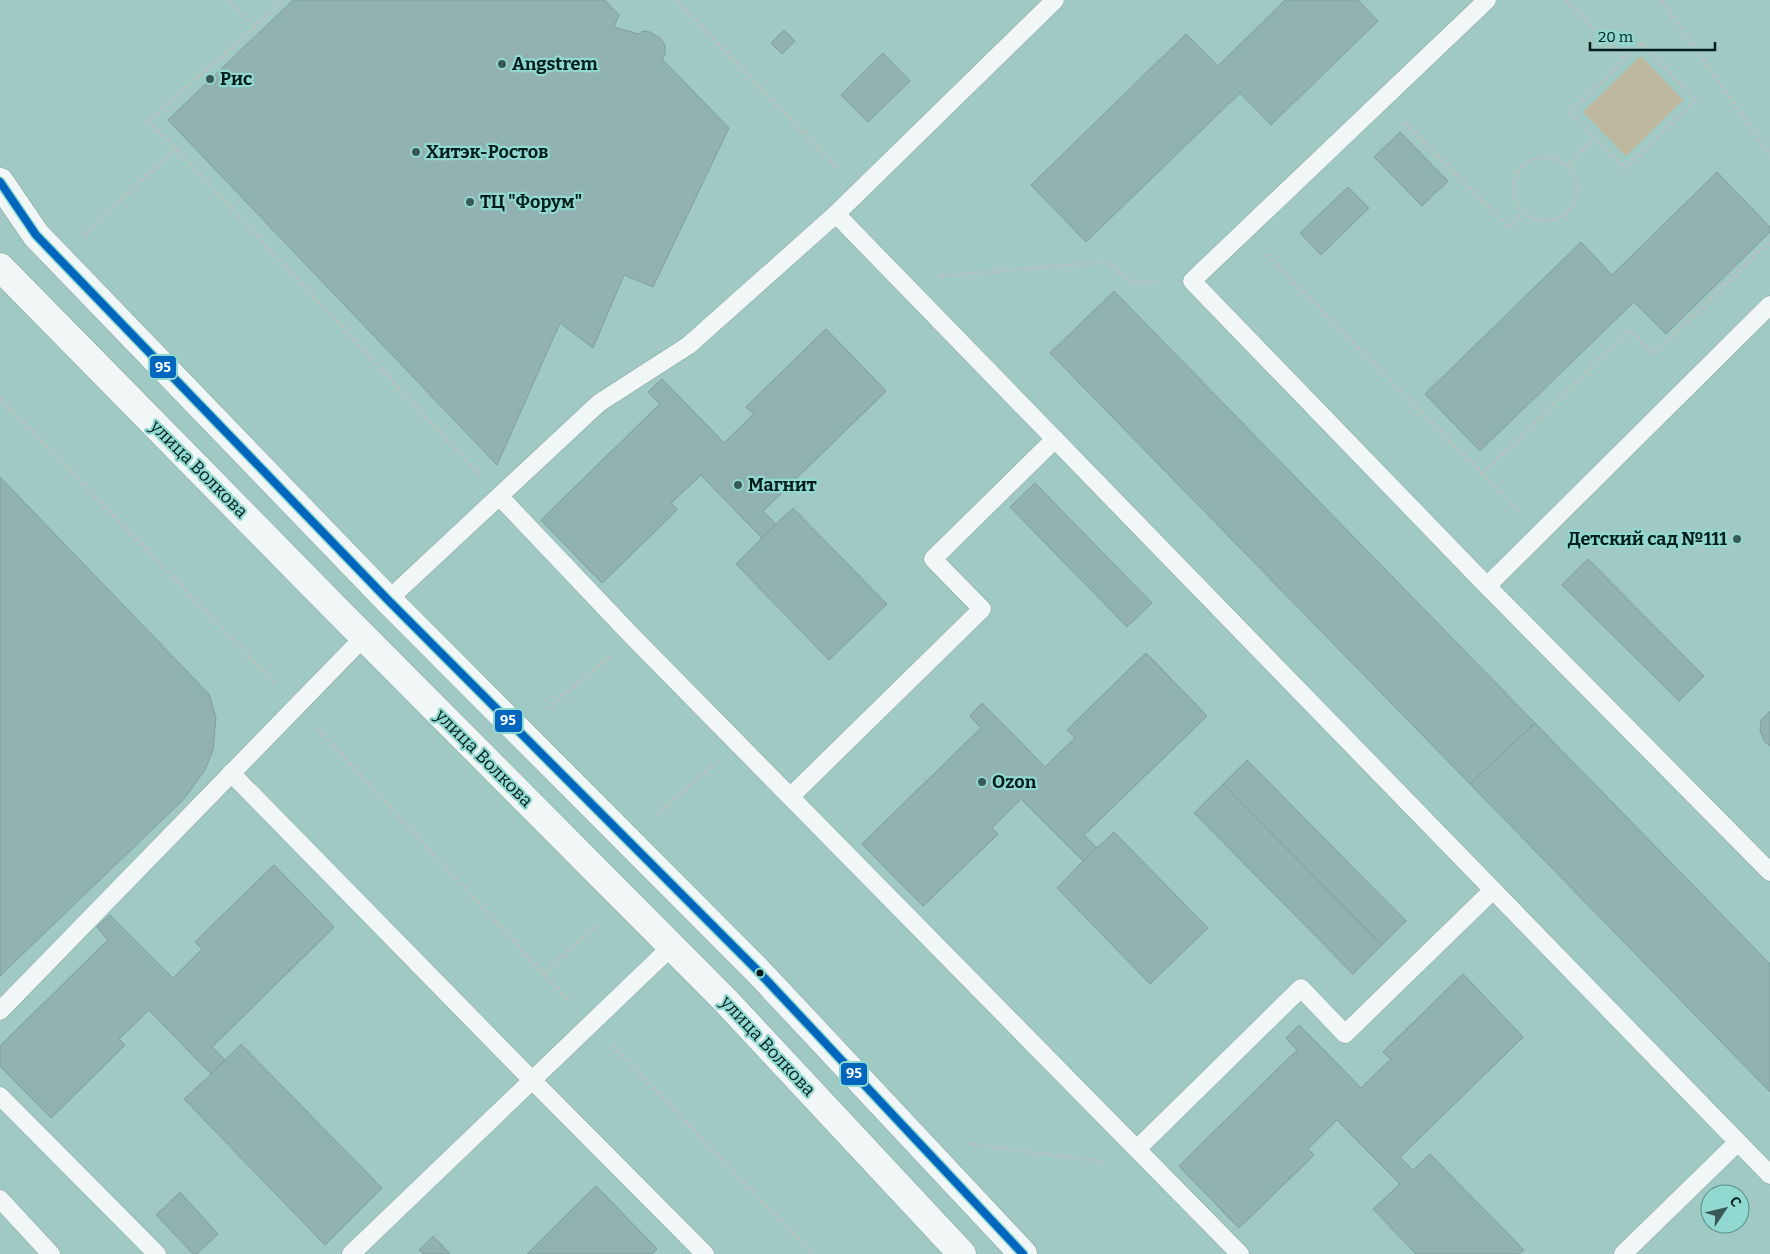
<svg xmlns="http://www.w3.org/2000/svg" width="1770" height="1254" font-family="Bitter,serif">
	<rect width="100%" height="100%" fill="#a1c9c3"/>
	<path fill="#beb89e" d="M 1641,56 L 1683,100 L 1626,156 L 1583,112 Z"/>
	<g fill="#92b2b1" stroke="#7f9f9e">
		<path d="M 293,0 L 605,0 L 619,15 L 614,27 L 638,34 L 643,31 L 650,32 L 660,38 L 665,45 L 665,54 L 662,59 L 729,128 L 653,287 L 624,275 L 593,348 L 560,323 L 497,465 L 168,120 Z"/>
		<path d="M 1285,0 L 1358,0 L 1378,21 L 1271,125 L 1240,93 L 1086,242 L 1031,185 L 1186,34 L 1218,66 Z"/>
		<path d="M 784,30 L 795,41 L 782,54 L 771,43 Z"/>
		<path d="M 883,53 L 910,81 L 868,122 L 841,95 Z"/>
		<path d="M 1400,132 L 1448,181 L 1422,206 L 1374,157 Z"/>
		<path d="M 1717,172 L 1770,227 L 1770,232 L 1666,334 L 1634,302 L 1480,451 L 1425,394 L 1581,242 L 1612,275 Z"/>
		<path d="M 1348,187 L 1369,208 L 1321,255 L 1300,233 Z"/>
		<path d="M 1114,291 L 1535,723 L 1470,784 L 1050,353 Z"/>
		<path d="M 826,329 L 886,391 L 763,511 L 776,524 L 793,508 L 887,604 L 829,660 L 736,564 L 762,538 L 701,475 L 671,503 L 677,510 L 602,583 L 541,520 L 660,404 L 648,392 L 662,379 L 724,443 L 754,414 L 746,407 Z"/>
		<path d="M 826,329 L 886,391 L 763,511 L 776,524 L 762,538 L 701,475 L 671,503 L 677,510 L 602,583 L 541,520 L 660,404 L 648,392 L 662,379 L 724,443 L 754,414 L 746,407 Z"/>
		<path d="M 0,477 L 209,694 L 216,718 L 213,750 L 205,770 L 184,799 L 0,976 Z"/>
		<path d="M 1035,483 L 1152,603 L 1127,627 L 1010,507 Z"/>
		<path d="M 1588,559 L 1704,676 L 1679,701 L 1562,585 Z"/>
		<path d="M 1146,653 L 1207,716 L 1084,835 L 1097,848 L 1114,832 L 1208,928 L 1150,984 L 1057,888 L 1083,861 L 1021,799 L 992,828 L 998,834 L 923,906 L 862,844 L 981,728 L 970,716 L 982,703 L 1045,767 L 1075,738 L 1067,730 Z"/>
		<path d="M 1146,653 L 1207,716 L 1084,835 L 1097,848 L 1083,861 L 1021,799 L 992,828 L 998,834 L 923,906 L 862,844 L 981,728 L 970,716 L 982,703 L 1045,767 L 1075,738 L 1067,730 Z"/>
		<path d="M 1770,711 L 1770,746 L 1764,741 L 1760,730 L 1761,720 Z"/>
		<path d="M 1535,723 L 1770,964 L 1770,1092 L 1470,784 Z"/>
		<path d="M 1247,760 L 1406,921 L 1382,945 L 1223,784 Z"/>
		<path d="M 1223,784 L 1382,945 L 1353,974 L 1194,813 Z"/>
		<path d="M 274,865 L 334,927 L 212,1047 L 225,1060 L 241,1044 L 382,1188 L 325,1245 L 184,1099 L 211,1074 L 149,1010 L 119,1039 L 125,1045 L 51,1118 L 0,1066 L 0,1046 L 108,940 L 97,927 L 110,915 L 173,978 L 202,949 L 195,942 Z"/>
		<path d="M 274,865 L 334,927 L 212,1047 L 225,1060 L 211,1074 L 149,1010 L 119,1039 L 125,1045 L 51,1118 L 0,1066 L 0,1046 L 108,940 L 97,927 L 110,915 L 173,978 L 202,949 L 195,942 Z"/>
		<path d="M 1463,974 L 1523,1037 L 1400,1157 L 1413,1170 L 1400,1184 L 1337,1120 L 1308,1149 L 1314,1155 L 1239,1228 L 1179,1166 L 1297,1050 L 1286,1038 L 1299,1025 L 1361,1088 L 1391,1059 L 1383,1052 Z"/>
		<path d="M 1463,974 L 1523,1037 L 1400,1157 L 1413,1170 L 1430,1154 L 1524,1250 L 1519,1254 L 1416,1254 L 1373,1209 L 1400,1184 L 1337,1120 L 1308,1149 L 1314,1155 L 1239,1228 L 1179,1166 L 1297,1050 L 1286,1038 L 1299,1025 L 1361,1088 L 1391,1059 L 1383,1052 Z"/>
		<path d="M 596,1186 L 657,1249 L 652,1254 L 527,1254 Z"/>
		<path d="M 596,1186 L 657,1249 L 652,1254 L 527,1254 Z"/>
		<path d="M 180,1192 L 218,1234 L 197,1254 L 193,1254 L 156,1215 Z"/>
		<path d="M 433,1236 L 450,1254 L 424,1254 L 419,1250 Z"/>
		<path d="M 433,1236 L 450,1254 L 424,1254 L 419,1250 Z"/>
	</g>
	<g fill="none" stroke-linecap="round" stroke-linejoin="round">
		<defs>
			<g id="lane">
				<path d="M 1487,0 L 1192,281 L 1487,586"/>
				<path d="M 836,214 L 1770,1175"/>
				<path d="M 1770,305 L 1487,586 L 1770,872"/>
				<path d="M 500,497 L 633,637 L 1240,1254"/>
				<path d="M 388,600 L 599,403 L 689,345 L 836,214 L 1055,0"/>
				<path d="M 231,773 L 532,1080 L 705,1254"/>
				<path d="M 791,796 L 982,609 L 933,559 L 1055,439"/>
				<path d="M 0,1011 L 364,637"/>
				<path d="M 0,1096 L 157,1254"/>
				<path d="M 1137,1149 L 1301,988 L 1345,1034 L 1493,890"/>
				<path d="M 0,1199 L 51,1254"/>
				<path d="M 351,1254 L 671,947"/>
				<path d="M 1623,1254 L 1738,1142"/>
			</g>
			<g id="secondary">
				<path d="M 0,182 L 36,235 L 388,600 L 756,969 L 1023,1254"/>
				<path d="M 0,267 L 338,611 L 725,1000 L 962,1254"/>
			</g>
		</defs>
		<use href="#lane" stroke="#84a4a0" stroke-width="19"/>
		<use href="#secondary" stroke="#84a4a0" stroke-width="29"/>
		<g stroke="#b6c2c0" stroke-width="3" stroke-dasharray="4 2.5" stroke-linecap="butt">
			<path d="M 228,0 L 255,27"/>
			<path d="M 676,0 L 838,169"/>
			<path d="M 1565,0 L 1624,59"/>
			<path d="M 1661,0 L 1770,155"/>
			<path d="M 1641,43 L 1696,100 L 1625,169 L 1570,112 Z"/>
			<path d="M 1404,122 L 1509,228 L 1523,212"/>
			<path d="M 176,149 L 479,474"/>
			<circle cx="1545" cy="189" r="32"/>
			<path d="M 1567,166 L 1594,138"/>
			<path d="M 84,235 L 149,173 L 176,149 L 148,121 L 255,27 L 282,0"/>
			<path d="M 1266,254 L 1519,511"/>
			<path d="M 940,276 L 1106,262 L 1132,282 L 1161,282"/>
			<path d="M 0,398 L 276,684"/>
			<path d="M 1482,474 L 1630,330 L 1654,354 L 1770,241"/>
			<path d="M 547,709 L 610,656"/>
			<path d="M 318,729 L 569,1001"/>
			<path d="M 655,817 L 715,763"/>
			<path d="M 543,974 L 598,923"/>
			<path d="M 612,1045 L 813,1254"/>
			<path d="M 972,1144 L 1104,1162"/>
		</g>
		<use href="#lane" stroke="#f1f7f6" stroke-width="18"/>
		<use href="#secondary" stroke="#f1f7f6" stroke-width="28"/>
		<defs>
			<path id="bus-1" d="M 0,182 L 36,235 L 388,600 L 756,969 L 1023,1254"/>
		</defs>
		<use href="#bus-1" stroke="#91d9d0" stroke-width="11"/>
		<use href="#bus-1" stroke="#0065bd" stroke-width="8"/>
	</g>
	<g fill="#385955" stroke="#91d9d0" stroke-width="2">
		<circle cx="502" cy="64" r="5"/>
		<circle cx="210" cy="79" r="5"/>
		<circle cx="416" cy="152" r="5"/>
		<circle cx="470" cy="202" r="5"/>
		<circle cx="738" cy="485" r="5"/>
		<circle cx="1737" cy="539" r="5"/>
		<circle cx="982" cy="782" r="5"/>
	</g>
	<circle fill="#001d1a" stroke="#91d9d0" stroke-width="2" cx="760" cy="973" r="4.5"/>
	<g text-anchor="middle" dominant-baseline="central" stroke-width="4.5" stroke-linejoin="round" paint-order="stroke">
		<g font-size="18" font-weight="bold" fill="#001d1a" stroke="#91d9d0" text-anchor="start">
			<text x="512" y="64">Angstrem</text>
			<text x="220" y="79">Рис</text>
			<text x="426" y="152">Хитэк-Ростов</text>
			<text x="480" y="202">ТЦ "Форум"</text>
			<text x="748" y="485">Магнит</text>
			<text x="1727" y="539" text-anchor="end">Детский сад №111</text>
			<text x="992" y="782">Ozon</text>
		</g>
		<g font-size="18" fill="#001d1a" stroke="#91d9d0">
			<text transform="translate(199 469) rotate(45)">улица Волкова</text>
			<text transform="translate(484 758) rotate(45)">улица Волкова</text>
			<text transform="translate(768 1046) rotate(47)">улица Волкова</text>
		</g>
	</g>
	<g stroke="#91d9d0" stroke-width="2">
		<rect x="149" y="355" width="28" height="24" rx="5" fill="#0065bd"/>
		<rect x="494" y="709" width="29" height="24" rx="5" fill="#0065bd"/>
		<rect x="840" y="1062" width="28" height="24" rx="5" fill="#0065bd"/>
	</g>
	<g font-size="14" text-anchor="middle" font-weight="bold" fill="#fff">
		<text x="163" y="372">95</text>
		<text x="508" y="725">95</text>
		<text x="854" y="1078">95</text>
	</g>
	<g transform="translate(1725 1209) rotate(55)"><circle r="24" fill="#91d9d0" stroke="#578e87"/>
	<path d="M0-4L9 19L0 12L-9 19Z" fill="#385955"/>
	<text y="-8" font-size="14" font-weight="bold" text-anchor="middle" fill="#001d1a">С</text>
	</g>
	<path d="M1590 42v8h125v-8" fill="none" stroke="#001d1a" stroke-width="2.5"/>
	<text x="1598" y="42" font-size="15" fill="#001d1a" stroke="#91d9d0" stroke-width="4" paint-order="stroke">20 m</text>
</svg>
